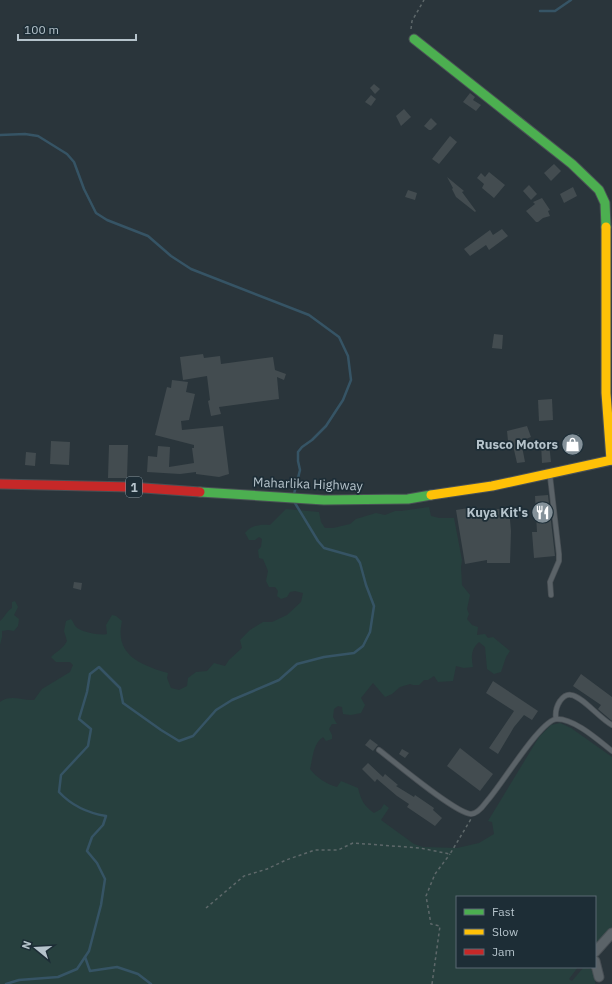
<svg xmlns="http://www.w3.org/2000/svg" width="612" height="984" font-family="'IBM Plex Sans',sans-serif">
	<rect width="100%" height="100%" fill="#2a353b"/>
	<g fill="#27403e">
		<path d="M 429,507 L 431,516 L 439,518 L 454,518 L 462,560 L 461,567 L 462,585 L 470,595 L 467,609 L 469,614 L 467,619 L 472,625 L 478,627 L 477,635 L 485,634 L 488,638 L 493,637 L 510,651 L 506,657 L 501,672 L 494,674 L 487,669 L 485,647 L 479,642 C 471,649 471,657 473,667 L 464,668 L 456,666 L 453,681 L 438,682 L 434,676 L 428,680 L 424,680 L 419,685 L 413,685 L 410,684 L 400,687 L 392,694 L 385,697 L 373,683 L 361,698 L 365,705 L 361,713 L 351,715 L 343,714 L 342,707 L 338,706 L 334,709 L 333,717 L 337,724 L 332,724 L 329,729 L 332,735 L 332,739 L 326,741 L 323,737 C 313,744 313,757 310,769 C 317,778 326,784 337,787 L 341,781 L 358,788 C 361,800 364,806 374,813 L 381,809 L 384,804 L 389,808 L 381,820 L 414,844 L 423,847 L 457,848 L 479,843 L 494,834 L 492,822 L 488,821 L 539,737 L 551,725 L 560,723 L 571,728 L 612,757 L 612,927 L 595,946 L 595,897 L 457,897 L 457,967 L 578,967 L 569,979 L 572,981 L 583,968 L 591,969 L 596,978 L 595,984 L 0,984 L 0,702 C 11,694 22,701 34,700 L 42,689 L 70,672 L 73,665 L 70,662 L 56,662 L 51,657 C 57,651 63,649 67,641 L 64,631 L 66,621 L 71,619 C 73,621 74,625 76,627 C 81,632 101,636 107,634 L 106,625 L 112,615 L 116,616 L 122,621 C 114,655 141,665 168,673 L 167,678 L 171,688 L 179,690 L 187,686 L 188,678 L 196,672 L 207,671 L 214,663 L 225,666 L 229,660 L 242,648 L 240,640 L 250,630 L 263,622 L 272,622 L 287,615 L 301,602 L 303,593 L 295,591 L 290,592 L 287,597 L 281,599 L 277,596 L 278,591 L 275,587 L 269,587 L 266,581 L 268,571 L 263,559 L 259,558 L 258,550 L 261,547 L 262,539 L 259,537 L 255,540 L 249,540 L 245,533 C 251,525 261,524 270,525 L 286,509 L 319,512 L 321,522 L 325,528 L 333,528 L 350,524 L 356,519 L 376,513 L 385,515 L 395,511 L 401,511 Z"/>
		<path d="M 15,601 L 18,607 L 14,615 L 19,619 L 18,626 L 14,631 L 8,630 L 2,631 L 2,637 L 0,645 L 0,621 C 5,617 5,613 12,608 L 12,602 Z"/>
	</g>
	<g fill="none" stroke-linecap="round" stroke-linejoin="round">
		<g stroke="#365465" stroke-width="2.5">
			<path d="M 540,11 L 555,11 L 571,0"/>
			<path d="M 0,135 L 25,134 L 38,136 L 67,154 L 74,162 L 84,189 L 96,213 L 107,220 L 148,236 L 171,256 L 191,269 L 309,315 L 339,337 L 348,356 L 351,380 L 343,400 L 326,426 L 312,440 L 302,447 L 298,452 L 298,461 L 300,470 L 294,494"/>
			<path d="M 85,957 L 90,971 L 117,967 L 138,974 L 151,984"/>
			<path d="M 6,984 L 19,980 L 58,977 L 77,969 L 89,951 L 101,905 L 105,879 L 97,863 L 87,851 L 92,837 L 103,825 L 106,816 C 88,813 71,805 59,792 L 61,775 L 88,746 L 91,729 L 79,719 L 87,692 L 90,674 L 99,667 L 120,688 L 123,703 L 161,730 L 179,741 L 193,736 L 216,710 L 232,700 L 279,680 L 297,664 L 324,657 L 354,653 L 363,646 L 370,632 L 374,606 L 366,585 L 360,563 L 356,557 L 324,548 L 318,541 L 295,503"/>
		</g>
	</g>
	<g fill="#434c50">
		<path d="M 374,84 L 380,89 L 375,94 L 370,88 Z"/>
		<path d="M 470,93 L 475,97 L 473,100 L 481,105 L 476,111 L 463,102 Z"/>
		<path d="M 371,95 L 376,99 L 371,106 L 365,102 Z"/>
		<path d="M 404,109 L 411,117 L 401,126 L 396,116 Z"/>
		<path d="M 431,118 L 437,124 L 431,130 L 429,130 L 424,126 Z"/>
		<path d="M 450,136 L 457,142 L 439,164 L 432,159 Z"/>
		<path d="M 554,164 L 561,171 L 551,181 L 544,173 Z"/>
		<path d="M 489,172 L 505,185 L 494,198 L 482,188 L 484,184 L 477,178 L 481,173 L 485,177 Z"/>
		<path d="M 447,177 L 464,191 L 462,192 L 476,211 L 475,212 L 456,197 L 452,189 L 453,188 Z"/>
		<path d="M 529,185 L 537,194 L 531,200 L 523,191 Z"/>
		<path d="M 573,187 L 577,196 L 564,203 L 560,194 Z"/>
		<path d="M 408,190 L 417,193 L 415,200 L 405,197 Z"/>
		<path d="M 542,198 L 550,210 L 548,211 L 550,216 L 543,218 L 538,222 L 536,222 L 526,211 L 535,204 L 533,202 Z"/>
		<path d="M 502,229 L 508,236 L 489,250 L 486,245 L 470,256 L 464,249 L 490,230 L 493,235 Z"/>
		<path d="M 494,334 L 503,335 L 502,349 L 492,348 Z"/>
		<path d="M 203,354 L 204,358 L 220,356 L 221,364 L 273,357 L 275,370 L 286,374 L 284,380 L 277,377 L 279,399 L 219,407 L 221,414 L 211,416 L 208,401 L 210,400 L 207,376 L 183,380 L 180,357 Z"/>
		<path d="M 172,380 L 188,382 L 186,392 L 195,394 L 189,420 L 181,421 L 182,430 L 223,426 L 229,474 L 219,477 L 196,474 L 196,472 L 180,474 L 147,472 L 148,456 L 157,457 L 158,446 L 170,447 L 169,467 L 194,463 L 192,448 L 194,448 L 194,445 L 155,435 L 167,387 L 171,388 Z"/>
		<path d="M 552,399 L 553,420 L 539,421 L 538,400 Z"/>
		<path d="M 527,426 L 531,437 L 521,441 L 525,462 L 517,463 L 512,441 L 508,441 L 507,431 Z"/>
		<path d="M 579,434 L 579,452 L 568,453 L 567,435 Z"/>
		<path d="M 51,441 L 70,442 L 69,465 L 50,464 Z"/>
		<path d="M 549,443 L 551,462 L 542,463 L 541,444 Z"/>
		<path d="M 109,445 L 128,445 L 127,478 L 108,478 Z"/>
		<path d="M 26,452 L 36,453 L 35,466 L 25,465 Z"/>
		<path d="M 548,495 L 555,556 L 534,558 L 532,532 L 537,532 L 535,496 Z"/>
		<path d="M 475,507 L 476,511 L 509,508 L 511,531 L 510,563 L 487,563 L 487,560 L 465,564 L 456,510 Z"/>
		<path d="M 74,582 L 82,583 L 81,590 L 73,588 Z"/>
		<path d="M 581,674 L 612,697 L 612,721 L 598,709 L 601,705 L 573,686 Z"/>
		<path d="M 493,681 L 538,711 L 532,720 L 524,715 L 514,727 L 498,754 L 489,748 L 514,711 L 486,693 Z"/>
		<path d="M 370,739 L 378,745 L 373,751 L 365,745 Z"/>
		<path d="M 460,748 L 493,774 L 480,791 L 447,766 Z"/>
		<path d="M 402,749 L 409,753 L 405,758 L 399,754 Z"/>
		<path d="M 368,763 L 383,777 L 385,774 L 398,785 L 396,786 L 414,797 L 415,795 L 434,808 L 433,810 L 442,818 L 435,826 L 407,807 L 409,804 L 397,796 L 377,779 L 375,782 L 362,769 Z"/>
	</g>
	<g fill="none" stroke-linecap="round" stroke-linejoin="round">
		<defs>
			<g id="lane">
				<path d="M 550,476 L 559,554 L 559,561 L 550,582 L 551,595"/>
				<path d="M 556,719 C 555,712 556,707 560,701 C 563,697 566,694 571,695 C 582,696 600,719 612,725"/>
				<path d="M 379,750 C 396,763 455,813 471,814 C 478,814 484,805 487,801 C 501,786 541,719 557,719 C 575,719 598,740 612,751"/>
			</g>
			<g id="street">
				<path d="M 595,952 L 612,933"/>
				<path d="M 595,961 L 599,977"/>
			</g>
			<g id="fast">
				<path d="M 414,39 L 572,164 L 599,190 L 605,203 L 606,227"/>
				<path d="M 200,492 L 324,500 L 408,499 L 431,495"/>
			</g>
			<g id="slow">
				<path d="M 606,227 L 606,393 L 611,460"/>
				<path d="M 431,495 L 492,486 L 612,460"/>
			</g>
			<path id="jam" d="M 0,484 L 130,487 L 200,492"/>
		</defs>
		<use href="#lane" stroke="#495055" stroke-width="6"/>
		<use href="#street" stroke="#495055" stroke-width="11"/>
		<use href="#fast" stroke="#495055" stroke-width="11"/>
		<use href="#slow" stroke="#495055" stroke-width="11"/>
		<use href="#jam" stroke="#495055" stroke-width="11"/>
		<g stroke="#5e686a" stroke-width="1.5" stroke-dasharray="3 3" stroke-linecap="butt">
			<path d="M 411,29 L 412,21 L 424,0"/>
			<path d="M 206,908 L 244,876 L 267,869 L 286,860 L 315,850 L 338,850 L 353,843 L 420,848 L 450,854 L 471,819"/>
			<path d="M 432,984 L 440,926 L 431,924 L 426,896 L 435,874 L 450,854"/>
		</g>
		<use href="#lane" stroke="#5b6368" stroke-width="4.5"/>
		<use href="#street" stroke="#5b6368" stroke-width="9"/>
		<use href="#fast" stroke="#4caf50" stroke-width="9"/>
		<use href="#slow" stroke="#ffc107" stroke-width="9"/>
		<use href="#jam" stroke="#c62828" stroke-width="9"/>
	</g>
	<defs>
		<symbol id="shop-disc" viewBox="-11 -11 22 22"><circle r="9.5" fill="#849199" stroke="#1d2d36"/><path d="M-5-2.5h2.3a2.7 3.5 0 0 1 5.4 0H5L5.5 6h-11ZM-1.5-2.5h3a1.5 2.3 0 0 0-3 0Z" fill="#fff"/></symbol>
		<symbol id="restaurant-disc" viewBox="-11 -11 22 22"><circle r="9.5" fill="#849199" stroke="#1d2d36"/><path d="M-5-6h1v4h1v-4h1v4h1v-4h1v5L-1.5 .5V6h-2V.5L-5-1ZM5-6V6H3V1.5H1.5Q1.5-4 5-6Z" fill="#fff"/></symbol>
	</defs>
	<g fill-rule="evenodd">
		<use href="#shop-disc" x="560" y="432" width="25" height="25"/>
		<use href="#restaurant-disc" x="530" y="500" width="25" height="25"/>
	</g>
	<g text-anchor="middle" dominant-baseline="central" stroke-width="3.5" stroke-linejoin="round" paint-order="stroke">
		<rect fill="#1d2d36" stroke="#87969e" stroke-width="1" x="126" y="477" width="16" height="20" rx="3"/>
		<g font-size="12" font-weight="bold" fill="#b5c3cb">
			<text x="134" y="487">1</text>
		</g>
		<g font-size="13" font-weight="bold" fill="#b5c3cb" stroke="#1d2d36" text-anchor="end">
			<text x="558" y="444">Rusco Motors</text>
			<text x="528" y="512">Kuya Kit's</text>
		</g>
		<g font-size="13" fill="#b5c3cb" stroke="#1d2d36">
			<text transform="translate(308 484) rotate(2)">Maharlika Highway</text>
		</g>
	</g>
	<rect x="456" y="896" width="140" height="72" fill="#1d2d36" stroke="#5a6972"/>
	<rect x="464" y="909" width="20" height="6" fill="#4caf50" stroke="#5a6972"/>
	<text x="492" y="916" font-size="12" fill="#b5c3cb">Fast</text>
	<rect x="464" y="929" width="20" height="6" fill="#ffc107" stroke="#5a6972"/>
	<text x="492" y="936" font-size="12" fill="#b5c3cb">Slow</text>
	<rect x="464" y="949" width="20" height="6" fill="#c62828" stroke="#5a6972"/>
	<text x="492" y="956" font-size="12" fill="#b5c3cb">Jam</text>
	<g transform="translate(36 948) rotate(288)" stroke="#1d2d36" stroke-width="3" paint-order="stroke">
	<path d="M0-3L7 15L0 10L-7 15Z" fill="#b5c3cb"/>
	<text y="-6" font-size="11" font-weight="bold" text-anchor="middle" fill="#b5c3cb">N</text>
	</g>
	<path d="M18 34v6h118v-6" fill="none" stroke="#b5c3cb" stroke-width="2"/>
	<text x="24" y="34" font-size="12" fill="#b5c3cb" stroke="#1d2d36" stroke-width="3" paint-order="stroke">100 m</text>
</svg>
